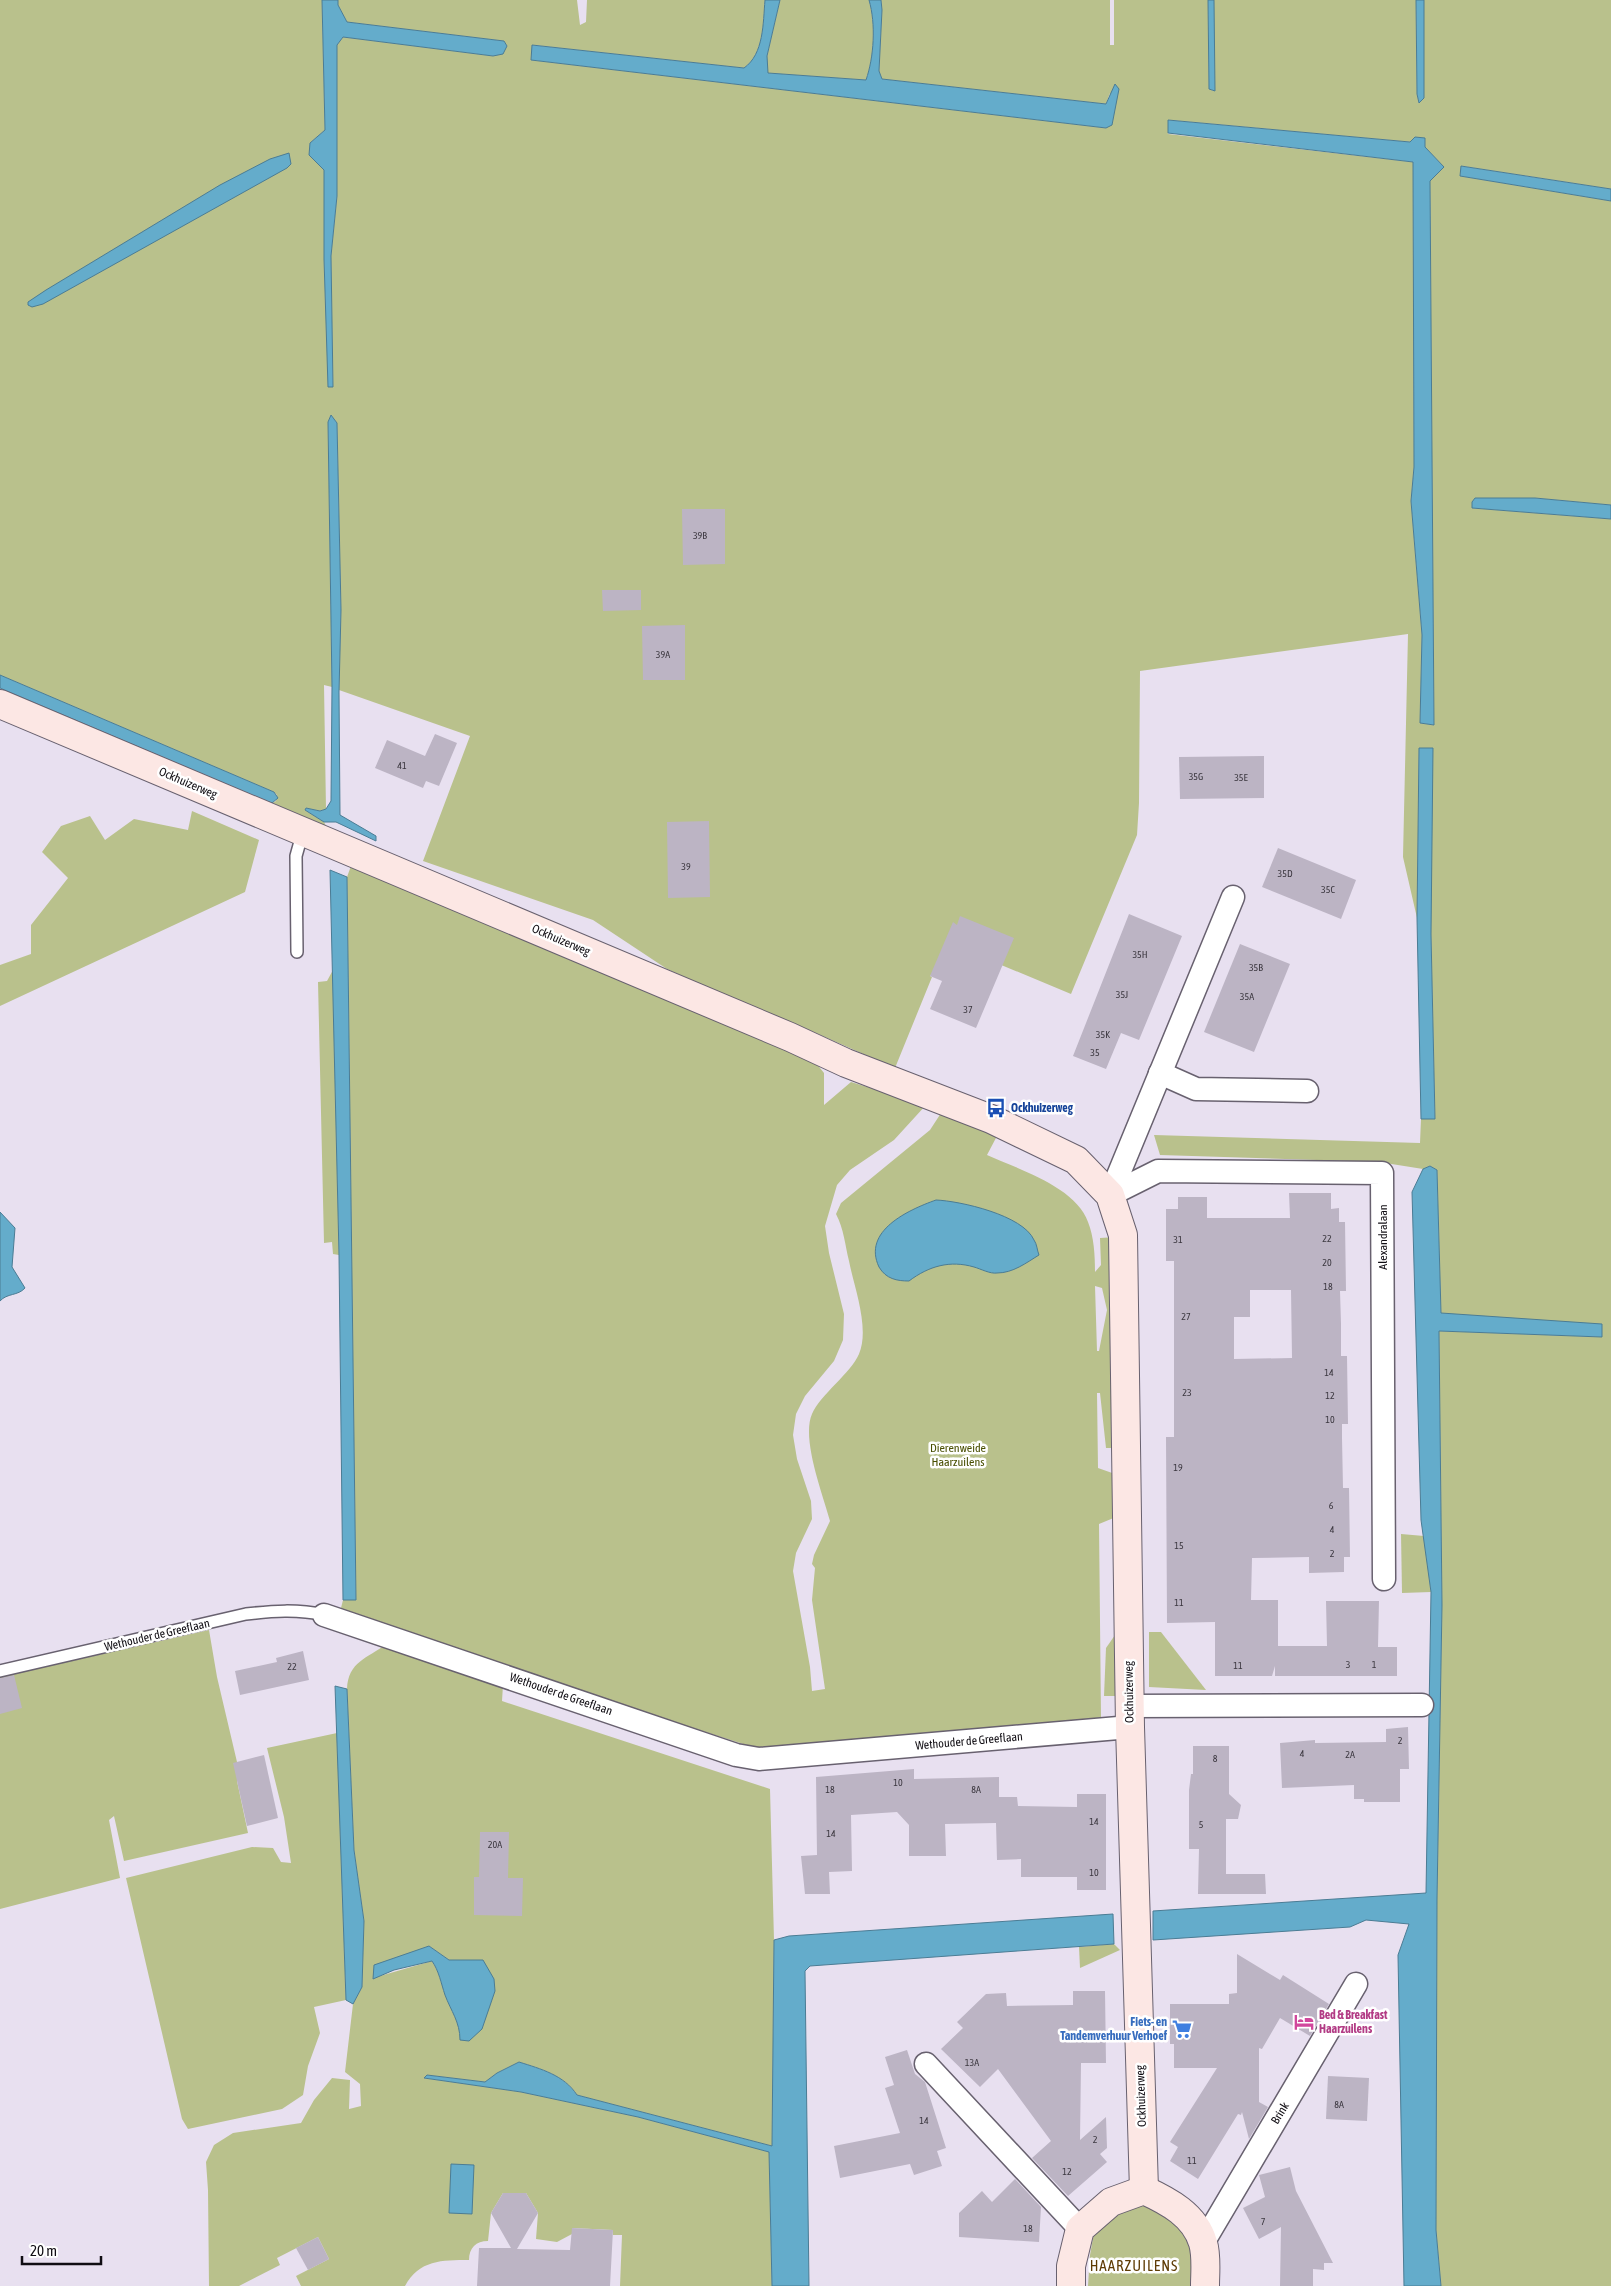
<svg xmlns="http://www.w3.org/2000/svg" width="1611" height="2286" font-family="'Asap Condensed',sans-serif">
	<rect width="100%" height="100%" fill="#e8e0f0"/>
	<g fill="#b9c18c" fill-rule="evenodd">
		<path d="M 0,0 L 322,0 L 325,130 L 310,143 L 324,170 L 324,259 L 329,387 L 333,387 L 331,256 L 337,196 L 337,45 L 343,37 L 493,56 L 507,46 L 504,41 L 347,22 L 338,5 L 338,0 L 577,0 L 580,25 L 586,22 L 587,0 L 765,0 C 763,23 764,54 744,68 L 533,45 L 531,60 L 1106,128 L 1110,93 L 1106,104 L 882,79 L 879,72 L 882,10 L 881,0 L 1110,0 L 1110,45 L 1114,45 L 1114,0 L 1208,0 L 1209,89 L 1214,91 L 1214,0 L 1416,0 L 1417,94 L 1419,103 L 1424,98 L 1424,0 L 1611,0 L 1611,189 L 1462,166 L 1460,176 L 1611,201 L 1611,505 L 1535,498 L 1475,498 L 1472,508 L 1611,519 L 1611,2286 L 1441,2286 L 1436,2230 L 1437,1899 L 1442,1605 L 1439,1331 L 1602,1337 L 1441,1314 L 1437,1170 L 1430,1166 L 1423,1169 L 1379,1162 L 1160,1155 L 1154,1135 L 1420,1143 L 1421,1119 L 1435,1119 L 1431,934 L 1419,748 L 1417,918 L 1403,857 L 1408,634 L 1140,671 L 1139,803 L 1137,835 L 1071,994 L 958,947 L 930,976 L 932,977 L 895,1068 L 800,1026 L 773,1017 L 667,969 L 593,920 L 423,861 L 470,736 L 339,690 L 341,610 L 337,423 L 331,415 L 328,422 L 332,687 L 324,685 L 326,809 L 320,811 L 306,808 L 305,810 L 324,822 L 326,826 L 272,803 L 276,801 L 277,795 L 274,792 L 0,675 ZM 1169,120 L 1411,142 L 1415,137 L 1444,167 L 1430,181 L 1434,725 L 1420,723 L 1422,635 L 1411,501 L 1414,467 L 1413,162 L 1168,134 Z"/>
		<path d="M 780,0 L 869,0 C 876,24 874,57 866,80 L 767,73 L 767,56 Z"/>
		<path d="M 192,811 L 259,840 L 245,892 L 0,1006 L 0,965 L 31,954 L 31,925 L 68,878 L 42,852 L 61,826 L 90,816 L 105,840 L 134,819 L 188,830 Z"/>
		<path d="M 351,866 L 816,1063 L 824,1073 L 824,1105 L 851,1082 L 926,1105 L 894,1140 L 850,1170 L 837,1185 L 825,1226 L 829,1253 L 844,1314 L 843,1340 L 834,1361 L 805,1396 L 796,1414 L 793,1435 L 797,1459 L 811,1501 L 812,1519 L 796,1553 L 793,1571 L 810,1667 L 812,1691 L 825,1689 L 812,1600 L 815,1568 L 812,1564 L 814,1555 L 830,1521 C 823,1495 801,1439 812,1414 C 820,1395 851,1373 859,1354 C 870,1328 854,1287 849,1261 C 845,1245 844,1229 836,1214 L 841,1203 L 930,1130 L 943,1110 L 997,1136 L 987,1155 C 1018,1169 1076,1187 1088,1222 C 1094,1237 1095,1255 1095,1272 L 1101,1265 L 1100,1238 L 1116,1237 L 1116,1448 L 1106,1448 L 1100,1393 L 1097,1393 L 1098,1468 L 1115,1474 L 1116,1517 L 1099,1524 L 1101,1718 L 762,1750 L 343,1616 L 341,1608 L 343,1600 L 356,1600 L 347,877 ZM 1095,1286 L 1102,1288 L 1107,1310 L 1099,1351 L 1097,1351 Z"/>
		<path d="M 333,970 L 339,1255 L 333,1254 L 332,1242 L 324,1243 L 318,982 L 327,981 Z"/>
		<path d="M 1401,1534 L 1424,1536 L 1431,1592 L 1402,1593 Z"/>
		<path d="M 1122,1625 L 1121,1696 L 1104,1696 L 1106,1648 Z"/>
		<path d="M 209,1630 L 217,1677 L 241,1779 L 237,1781 L 248,1833 L 124,1861 L 114,1816 L 109,1820 L 120,1878 L 0,1909 L 0,1677 Z"/>
		<path d="M 1149,1632 L 1161,1632 L 1206,1690 L 1149,1687 Z"/>
		<path d="M 387,1644 L 503,1685 L 502,1701 L 770,1789 L 774,1940 L 772,2146 L 577,2095 C 564,2075 541,2069 519,2062 L 497,2073 L 485,2082 L 427,2075 L 424,2078 L 521,2092 L 638,2117 L 769,2152 L 772,2286 L 620,2286 L 622,2235 L 613,2235 L 613,2230 L 572,2228 L 572,2234 L 557,2242 L 536,2239 L 538,2213 L 526,2193 L 503,2193 L 491,2213 L 488,2241 C 476,2241 469,2248 469,2260 C 442,2260 419,2260 405,2286 L 301,2286 L 296,2276 L 329,2259 L 318,2237 L 277,2258 L 280,2265 L 239,2286 L 209,2286 L 208,2190 L 206,2162 L 214,2145 L 233,2133 L 301,2123 L 314,2100 L 332,2078 L 350,2080 L 349,2109 L 361,2106 L 360,2084 L 345,2072 L 353,2004 L 362,1987 L 364,1921 L 354,1850 L 347,1689 C 348,1662 367,1658 387,1644 ZM 429,1946 L 449,1960 L 483,1960 L 461,2039 C 460,2022 451,2010 445,1994 C 441,1983 439,1971 432,1961 L 373,1978 Z"/>
		<path d="M 337,1733 L 346,2000 L 314,2007 L 320,2033 L 308,2066 L 303,2095 L 282,2109 L 188,2129 L 182,2119 L 126,1878 L 252,1847 L 273,1848 L 281,1862 L 291,1863 L 284,1817 L 267,1748 Z"/>
		<path d="M 1114,1944 L 1120,1950 L 1080,1968 L 1079,1947 Z"/>
		<path d="M 1139,2197 L 1193,2232 L 1202,2286 L 1088,2286 L 1090,2255 L 1095,2227 Z"/>
	</g>
	<g fill="#64accb" stroke="#4b7c94">
		<path d="M 322,0 L 338,0 L 338,5 L 347,22 L 504,41 L 507,46 L 503,54 L 493,56 L 343,37 L 337,45 L 337,196 L 331,256 L 333,387 L 328,387 L 324,259 L 324,170 L 309,155 L 310,143 L 325,130 Z"/>
		<path d="M 765,0 L 780,0 L 767,56 L 768,73 L 866,80 C 874,57 876,24 869,0 L 881,0 L 882,10 L 879,71 L 882,79 L 1106,104 L 1115,84 L 1119,89 L 1112,125 L 1106,128 L 531,60 L 532,45 L 744,68 C 764,54 763,23 765,0 Z"/>
		<path d="M 1208,0 L 1214,0 L 1215,91 L 1209,89 Z"/>
		<path d="M 1416,0 L 1424,0 L 1424,98 L 1419,103 L 1417,94 Z"/>
		<path d="M 1168,120 L 1410,142 L 1415,137 L 1425,138 L 1425,147 L 1444,167 L 1430,181 L 1434,725 L 1420,723 L 1422,635 L 1411,501 L 1414,467 L 1413,162 L 1168,133 Z"/>
		<path d="M 289,153 L 291,164 L 287,168 L 43,304 L 32,307 L 28,305 L 28,302 L 46,290 L 220,185 L 270,159 Z"/>
		<path d="M 1461,166 L 1611,189 L 1611,201 L 1460,176 Z"/>
		<path d="M 331,415 L 337,423 L 341,610 L 339,692 L 340,815 L 376,836 L 376,841 L 336,822 L 324,822 L 305,810 L 306,808 L 320,811 L 326,809 L 331,801 L 332,687 L 328,422 Z"/>
		<path d="M 1475,498 L 1535,498 L 1611,505 L 1611,519 L 1472,508 L 1472,502 Z"/>
		<path d="M 0,675 L 274,792 L 278,798 L 272,803 L 263,800 L 0,688 Z"/>
		<path d="M 1419,748 L 1433,748 L 1431,934 L 1435,1119 L 1421,1119 L 1417,918 Z"/>
		<path d="M 330,870 L 347,877 L 356,1600 L 343,1600 L 339,1255 Z"/>
		<path d="M 1430,1166 L 1437,1170 L 1441,1313 L 1602,1324 L 1602,1337 L 1439,1331 L 1442,1605 L 1437,1899 L 1436,2230 L 1441,2286 L 1404,2286 L 1398,1955 L 1409,1924 L 1366,1920 L 1350,1927 L 1153,1940 L 1153,1911 L 1426,1893 L 1431,1592 L 1421,1520 L 1412,1192 L 1423,1169 Z"/>
		<path d="M 936,1200 C 960,1201 1023,1215 1034,1240 C 1037,1244 1037,1250 1039,1255 C 1026,1263 1013,1273 997,1273 C 990,1274 981,1269 974,1267 C 950,1260 929,1266 909,1281 C 897,1281 886,1279 879,1267 C 862,1231 908,1210 936,1200 Z"/>
		<path d="M 0,1212 L 15,1228 L 12,1267 L 25,1288 C 18,1296 7,1293 0,1301 Z"/>
		<path d="M 335,1686 L 347,1689 L 354,1850 L 364,1921 L 362,1987 L 353,2004 L 346,2000 Z"/>
		<path d="M 1113,1914 L 1114,1944 L 810,1966 L 805,1971 L 809,2286 L 772,2286 L 769,2152 L 638,2117 L 521,2092 L 424,2078 L 427,2075 L 485,2082 L 497,2073 L 519,2062 C 541,2069 564,2075 577,2095 L 772,2146 L 774,1940 L 789,1936 Z"/>
		<path d="M 429,1946 L 449,1960 L 483,1960 L 494,1979 L 495,1991 L 482,2029 L 469,2041 L 460,2040 C 460,2022 451,2011 445,1995 C 441,1983 439,1971 432,1961 L 394,1970 L 373,1979 L 374,1965 Z"/>
		<path d="M 451,2164 L 474,2165 L 472,2214 L 449,2213 Z"/>
	</g>
	<g fill="#bcb4c4" fill-rule="evenodd">
		<path d="M 682,509 L 725,509 L 725,564 L 683,565 Z"/>
		<path d="M 602,590 L 641,590 L 641,610 L 603,611 Z"/>
		<path d="M 685,625 L 685,680 L 643,680 L 642,626 Z"/>
		<path d="M 435,734 L 457,743 L 439,786 L 426,781 L 423,788 L 375,768 L 387,740 L 425,756 Z"/>
		<path d="M 1264,756 L 1264,798 L 1180,799 L 1179,757 Z"/>
		<path d="M 709,821 L 710,897 L 668,898 L 667,822 Z"/>
		<path d="M 1278,848 L 1356,880 L 1341,919 L 1262,887 Z"/>
		<path d="M 1129,914 L 1182,936 L 1139,1040 L 1121,1033 L 1106,1069 L 1073,1056 Z"/>
		<path d="M 960,916 L 1014,938 L 976,1028 L 930,1009 L 942,981 L 930,976 L 953,922 L 957,925 Z"/>
		<path d="M 1240,944 L 1290,964 L 1254,1052 L 1204,1032 Z"/>
		<path d="M 1289,1193 L 1331,1193 L 1331,1209 L 1339,1208 L 1339,1222 L 1345,1222 L 1346,1291 L 1340,1291 L 1341,1324 L 1341,1356 L 1347,1356 L 1348,1424 L 1342,1424 L 1342,1438 L 1343,1488 L 1349,1488 L 1350,1557 L 1344,1557 L 1344,1572 L 1309,1573 L 1309,1557 L 1252,1558 L 1251,1600 L 1278,1600 L 1278,1646 L 1327,1646 L 1326,1601 L 1379,1601 L 1378,1647 L 1397,1647 L 1397,1676 L 1275,1676 L 1275,1666 L 1272,1676 L 1215,1676 L 1215,1622 L 1167,1623 L 1166,1437 L 1174,1437 L 1174,1261 L 1166,1261 L 1166,1209 L 1178,1209 L 1178,1197 L 1207,1197 L 1207,1218 L 1290,1218 ZM 1250,1290 L 1291,1290 L 1292,1358 L 1234,1359 L 1234,1317 L 1250,1317 Z"/>
		<path d="M 303,1651 L 309,1680 L 240,1695 L 235,1671 L 277,1662 L 276,1658 Z"/>
		<path d="M 14,1675 L 22,1708 L 0,1714 L 0,1678 Z"/>
		<path d="M 1408,1727 L 1409,1769 L 1400,1769 L 1400,1802 L 1364,1802 L 1364,1799 L 1354,1799 L 1354,1785 L 1282,1788 L 1280,1743 L 1315,1740 L 1315,1743 L 1386,1742 L 1386,1729 Z"/>
		<path d="M 1193,1746 L 1229,1746 L 1229,1794 L 1241,1805 L 1238,1819 L 1226,1819 L 1226,1874 L 1265,1874 L 1266,1894 L 1198,1894 L 1199,1849 L 1189,1849 L 1189,1790 L 1191,1774 L 1193,1774 Z"/>
		<path d="M 264,1755 L 278,1818 L 247,1826 L 233,1763 Z"/>
		<path d="M 914,1769 L 914,1779 L 999,1777 L 999,1797 L 1017,1797 L 1018,1806 L 1077,1807 L 1077,1794 L 1106,1794 L 1106,1890 L 1077,1890 L 1077,1877 L 1021,1877 L 1021,1859 L 997,1860 L 996,1823 L 945,1824 L 946,1856 L 909,1856 L 909,1825 L 897,1812 L 851,1815 L 852,1871 L 829,1872 L 830,1894 L 805,1894 L 801,1856 L 817,1855 L 816,1777 Z"/>
		<path d="M 480,1832 L 509,1832 L 508,1878 L 523,1878 L 522,1916 L 474,1915 L 474,1877 L 479,1877 Z"/>
		<path d="M 1237,1954 L 1280,1980 L 1283,1975 L 1329,2004 L 1310,2036 L 1280,2018 L 1262,2049 L 1259,2048 L 1259,2102 L 1268,2107 L 1249,2139 L 1242,2112 L 1241,2115 L 1238,2114 L 1198,2179 L 1170,2161 L 1178,2147 L 1170,2142 L 1217,2068 L 1174,2068 L 1174,2044 L 1170,2044 L 1170,2004 L 1229,2004 L 1229,1994 L 1237,1993 Z"/>
		<path d="M 1073,1991 L 1105,1991 L 1106,2063 L 1081,2063 L 1080,2140 L 1106,2117 L 1107,2148 L 1100,2154 L 1107,2162 L 1068,2196 L 1032,2158 L 1051,2141 L 998,2069 L 980,2087 L 941,2049 L 963,2028 L 957,2022 L 986,1994 L 1006,1993 L 1007,2006 L 1073,2005 Z"/>
		<path d="M 907,2050 L 915,2074 L 925,2082 L 946,2148 L 937,2151 L 942,2166 L 914,2175 L 910,2164 L 840,2178 L 834,2146 L 900,2133 L 885,2088 L 894,2085 L 885,2057 Z"/>
		<path d="M 1328,2076 L 1369,2078 L 1367,2121 L 1326,2119 Z"/>
		<path d="M 1290,2167 L 1296,2191 L 1333,2263 L 1324,2263 L 1324,2270 L 1313,2269 L 1313,2286 L 1280,2286 L 1281,2227 L 1259,2239 L 1243,2208 L 1265,2197 L 1259,2175 Z"/>
		<path d="M 1015,2179 L 1041,2207 L 1039,2242 L 959,2237 L 959,2213 L 982,2191 L 992,2202 Z"/>
		<path d="M 503,2193 L 526,2193 L 538,2213 L 517,2249 L 570,2250 L 572,2228 L 613,2230 L 610,2286 L 477,2286 L 479,2248 L 511,2248 L 491,2213 Z"/>
		<path d="M 318,2237 L 329,2259 L 308,2270 L 296,2248 Z"/>
	</g>
	<g fill="none" stroke-linecap="round" stroke-linejoin="round">
		<defs>
			<g id="lane">
				<path d="M 297,952 L 296,856 L 303,831"/>
				<path d="M 0,1671 L 246,1614 C 273,1611 297,1609 324,1615"/>
			</g>
			<g id="street">
				<path d="M 1160,1073 L 1196,1089 L 1307,1091"/>
				<path d="M 1110,1195 L 1158,1171 L 1382,1173 L 1384,1579"/>
				<path d="M 1110,1195 L 1233,897"/>
				<path d="M 324,1615 L 736,1755 L 759,1759 L 1130,1727"/>
				<path d="M 1130,1706 L 1422,1705"/>
				<path d="M 926,2064 L 1080,2229"/>
				<path d="M 1203,2243 L 1356,1984"/>
			</g>
			<g id="secondary">
				<path d="M 0,704 L 790,1037 L 846,1063 L 991,1119 L 1076,1160 L 1110,1195 L 1123,1235 L 1130,1727 L 1144,2190"/>
				<path d="M 1071,2286 L 1071,2266 L 1080,2229 L 1111,2202 L 1144,2190 C 1168,2201 1195,2215 1203,2243 C 1207,2256 1205,2273 1205,2286"/>
			</g>
		</defs>
		<use href="#lane" stroke="#68616f" stroke-width="14"/>
		<use href="#street" stroke="#68616f" stroke-width="25"/>
		<use href="#secondary" stroke="#68616f" stroke-width="30"/>
		<use href="#lane" stroke="#fff" stroke-width="11"/>
		<use href="#street" stroke="#fff" stroke-width="22"/>
		<use href="#secondary" stroke="#fce7e4" stroke-width="28"/>
	</g>
	<defs>
		<symbol id="bus-bare" viewBox="-9 -9 18 18"><path d="M-5-6H5V4H4V6H2V4H-2V6H-4V4H-5ZM-3.5-4V0h7V-4ZM-3.5 1.2v1.5H-2V1.2ZM2 1.2v1.5H3.5V1.2Z" fill="#1a4fb4" stroke="#fff" stroke-width="2.5" paint-order="stroke"/></symbol>
		<symbol id="hotel-bare" viewBox="-9 -9 18 18"><path d="M-6-4.5h1.5V1H6V5H4.5V3h-9V5H-6ZM-4 0a1.8 1.8 0 1 1 3.6 0ZM.5 0V-2.5h3Q6-2.5 6 0Z" fill="#d1479c" stroke="#fff" stroke-width="2.5" paint-order="stroke"/></symbol>
		<symbol id="supermarket-bare" viewBox="-9 -9 18 18"><path d="M-6-5.5h2.5l.6 2H6L4.5 2H-2.5L-4.4-4H-6ZM-1.5 3.2a1.3 1.3 0 1 0 .1 0ZM3 3.2a1.3 1.3 0 1 0 .1 0Z" fill="#3f7fe0" stroke="#fff" stroke-width="2.5" paint-order="stroke"/></symbol>
	</defs>
	<g fill-rule="evenodd">
		<use href="#bus-bare" x="982" y="1094" width="28" height="28"/>
		<use href="#hotel-bare" x="1290" y="2008" width="28" height="28"/>
		<use href="#supermarket-bare" x="1168" y="2015" width="28" height="28"/>
	</g>
	<g text-anchor="middle" dominant-baseline="central" stroke-width="5" stroke-linejoin="round" paint-order="stroke">
		<g font-size="10" fill="#3b373f">
			<text x="700" y="535">39B</text>
			<text x="663" y="654">39A</text>
			<text x="402" y="765">41</text>
			<text x="1196" y="776">35G</text>
			<text x="1241" y="777">35E</text>
			<text x="686" y="866">39</text>
			<text x="1285" y="873">35D</text>
			<text x="1328" y="889">35C</text>
			<text x="1140" y="954">35H</text>
			<text x="1256" y="967">35B</text>
			<text x="1122" y="994">35J</text>
			<text x="1247" y="996">35A</text>
			<text x="968" y="1009">37</text>
			<text x="1103" y="1034">35K</text>
			<text x="1095" y="1052">35</text>
			<text x="1327" y="1238">22</text>
			<text x="1178" y="1239">31</text>
			<text x="1327" y="1262">20</text>
			<text x="1328" y="1286">18</text>
			<text x="1186" y="1316">27</text>
			<text x="1329" y="1372">14</text>
			<text x="1187" y="1392">23</text>
			<text x="1330" y="1395">12</text>
			<text x="1330" y="1419">10</text>
			<text x="1178" y="1467">19</text>
			<text x="1331" y="1505">6</text>
			<text x="1332" y="1529">4</text>
			<text x="1179" y="1545">15</text>
			<text x="1332" y="1553">2</text>
			<text x="1179" y="1602">11</text>
			<text x="1348" y="1664">3</text>
			<text x="1374" y="1664">1</text>
			<text x="1238" y="1665">11</text>
			<text x="292" y="1666">22</text>
			<text x="1400" y="1740">2</text>
			<text x="1302" y="1753">4</text>
			<text x="1350" y="1754">2A</text>
			<text x="1215" y="1758">8</text>
			<text x="898" y="1782">10</text>
			<text x="830" y="1789">18</text>
			<text x="976" y="1789">8A</text>
			<text x="1094" y="1821">14</text>
			<text x="1201" y="1824">5</text>
			<text x="831" y="1833">14</text>
			<text x="495" y="1844">20A</text>
			<text x="1094" y="1872">10</text>
			<text x="972" y="2062">13A</text>
			<text x="1339" y="2104">8A</text>
			<text x="924" y="2120">14</text>
			<text x="1095" y="2139">2</text>
			<text x="1192" y="2160">11</text>
			<text x="1067" y="2171">12</text>
			<text x="1263" y="2221">7</text>
			<text x="1028" y="2228">18</text>
		</g>
		<g font-size="12" fill="#100d13" stroke="#fff">
			<text transform="translate(188 783) rotate(23)">Ockhuizerweg</text>
			<text transform="translate(561 940) rotate(23)">Ockhuizerweg</text>
			<text transform="translate(1383 1237) rotate(-90)">Alexandralaan</text>
			<text transform="translate(157 1635) rotate(-13)">Wethouder de Greeflaan</text>
			<text transform="translate(1129 1692) rotate(-91)">Ockhuizerweg</text>
			<text transform="translate(561 1694) rotate(19)">Wethouder de Greeflaan</text>
			<text transform="translate(969 1741) rotate(-5)">Wethouder de Greeflaan</text>
			<text transform="translate(1141 2096) rotate(-92)">Ockhuizerweg</text>
			<text transform="translate(1280 2113) rotate(-59)">Brink</text>
		</g>
		<g font-size="12" font-weight="bold" fill="#164399" stroke="#fff" text-anchor="start">
			<text x="1011" y="1108">Ockhuizerweg</text>
		</g>
		<g font-size="12" fill="#484e00" stroke="#fff">
			<text x="958" y="1448">Dierenweide<tspan x="958" dy="14">Haarzuilens</tspan></text>
		</g>
		<g font-size="12" font-weight="bold" fill="#b23c85" stroke="#fff" text-anchor="start">
			<text x="1319" y="2015">Bed &amp; Breakfast<tspan x="1319" dy="14">Haarzuilens</tspan></text>
		</g>
		<g font-size="12" font-weight="bold" fill="#366cbe" stroke="#fff" text-anchor="end">
			<text x="1167" y="2022">Fiets- en<tspan x="1167" dy="14">Tandemverhuur Verhoef</tspan></text>
		</g>
		<g font-size="15" letter-spacing="1" fill="#5e3b04" stroke="#fff">
			<text x="1134" y="2265">HAARZUILENS</text>
		</g>
	</g>
	<path d="M22 2256v8h79v-8" fill="none" stroke="#100d13" stroke-width="2.5"/>
	<text x="30" y="2256" font-size="15" fill="#100d13" stroke="#ffffff" stroke-width="4" paint-order="stroke">20 m</text>
</svg>
